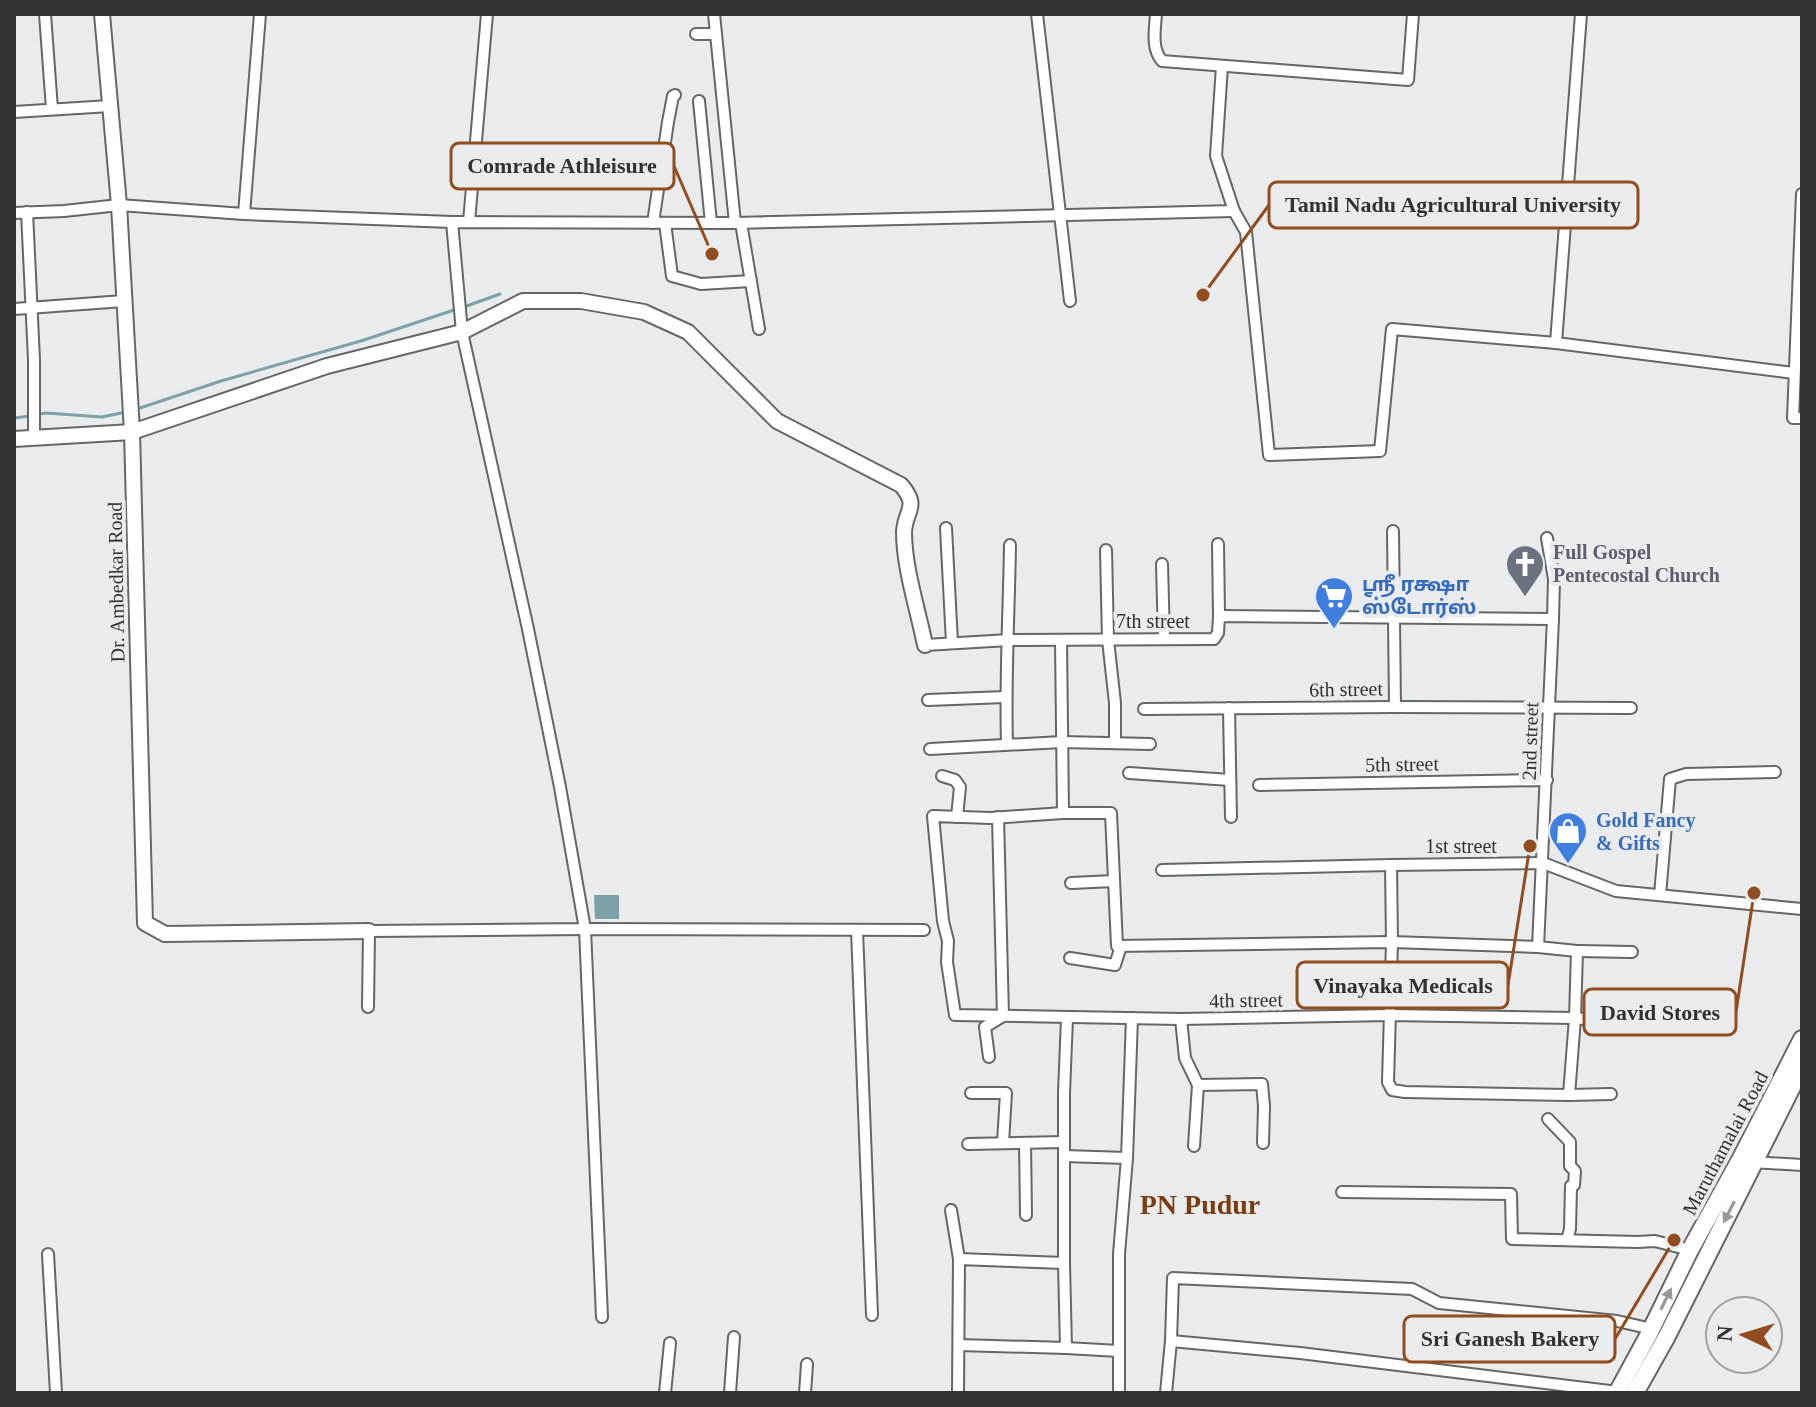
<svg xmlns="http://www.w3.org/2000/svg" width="1816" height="1407" font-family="'Times New Roman','Noto Sans Tamil',serif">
	<rect width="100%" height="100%" fill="#eaebed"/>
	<path fill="#7ca1a6" d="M 594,895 L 619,895 L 619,919 L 595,919 Z"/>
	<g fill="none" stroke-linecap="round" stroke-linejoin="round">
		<g stroke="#7ca1a6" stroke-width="3">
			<path d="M 464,307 L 500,294"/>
			<path d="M 140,408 L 221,381 L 364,340 L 457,309"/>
			<path d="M 39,414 L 46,413 L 102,417 L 121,413"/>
			<path d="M 14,418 L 30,416"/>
		</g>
		<defs>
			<g id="street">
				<path d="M 45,14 L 52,109"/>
				<path d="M 1037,14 L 1070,301"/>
				<path d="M 1156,14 C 1155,30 1151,48 1162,61 L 1408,80 L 1413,14"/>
				<path d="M 1581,14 L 1556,343 L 1794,373"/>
				<path d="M 696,34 L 716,34"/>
				<path d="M 1222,66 L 1216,156 L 1234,211 L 1246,232 L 1269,455 L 1380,451 L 1392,329 L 1556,343"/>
				<path d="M 699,101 L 711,223"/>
				<path d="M 14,112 L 110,106"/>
				<path d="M 1802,194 L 1793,418 L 1802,418"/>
				<path d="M 27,212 L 34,360 L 34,437"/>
				<path d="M 14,213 L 64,211 L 119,205 L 244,214 L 452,222"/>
				<path d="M 244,214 L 260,14"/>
				<path d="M 469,222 L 487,14"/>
				<path d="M 653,223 L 668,122 L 673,96 L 675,95"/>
				<path d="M 665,223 L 672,276 L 701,284 L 751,281"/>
				<path d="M 735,223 L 1234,211"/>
				<path d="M 741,223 L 759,329"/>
				<path d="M 14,309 L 124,301"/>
				<path d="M 946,528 L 952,643"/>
				<path d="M 1393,531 L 1395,707"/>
				<path d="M 1218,544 L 1219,616"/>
				<path d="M 1106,550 L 1108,640 L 1115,703 L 1115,743"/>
				<path d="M 1162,564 L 1164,639"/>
				<path d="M 1061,640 L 1063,813 L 1111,813 L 1117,946 L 1392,942 L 1538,947 L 1553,619 L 1554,579 L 1547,538"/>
				<path d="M 925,645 L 1009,640 L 1214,639 L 1218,633 L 1219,616 L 1553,619"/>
				<path d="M 928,700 L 1005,697"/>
				<path d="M 1229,708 L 1231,817"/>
				<path d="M 1144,709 L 1395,707 L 1631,708"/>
				<path d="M 1007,744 C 1005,677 1009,612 1010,545"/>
				<path d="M 930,749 L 1062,742 L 1150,744"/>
				<path d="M 1129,773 L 1230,780"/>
				<path d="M 942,776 L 955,780 L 960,787 L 957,817"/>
				<path d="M 1259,785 L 1547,780"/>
				<path d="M 1063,813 L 991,818 L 933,816 L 943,921 L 948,941 L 947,962 L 955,1015 L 1181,1019 L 1390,1015 L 1575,1018 L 1577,951 L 1538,947"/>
				<path d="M 1391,865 L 1392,942 L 1388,1082 L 1392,1090 L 1405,1092 L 1569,1095"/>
				<path d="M 1162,870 L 1391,865 L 1543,863 L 1616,891 L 1802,909"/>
				<path d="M 1071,883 L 1114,881"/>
				<path d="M 1660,895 L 1670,779 L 1686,774 L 1775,772"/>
				<path d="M 857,930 L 872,1315"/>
				<path d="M 1577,951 L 1632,952"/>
				<path d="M 1070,958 L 1115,965 L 1121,946"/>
				<path d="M 368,1007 L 369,931 L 585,929 L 560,787 L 528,629 L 462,332 L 452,222 L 735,223 L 714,14"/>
				<path d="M 1181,1019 L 1185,1058 L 1198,1085 L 1194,1146"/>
				<path d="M 989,1057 L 985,1027 L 1003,1016 L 998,817"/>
				<path d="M 1198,1085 L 1262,1084 L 1264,1106 L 1263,1143"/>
				<path d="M 971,1093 L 1006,1093 L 1003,1143"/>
				<path d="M 1611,1094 L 1569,1095 L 1575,1018 L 1630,1024"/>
				<path d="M 1548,1119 L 1570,1142 L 1570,1166 L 1575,1171 L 1574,1185 L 1571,1186 L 1570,1229 L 1567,1240"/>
				<path d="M 1025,1143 L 1026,1215"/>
				<path d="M 968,1144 L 1064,1142"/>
				<path d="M 1064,1156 L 1127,1158"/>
				<path d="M 1752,1162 L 1802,1165"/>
				<path d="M 1342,1192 L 1511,1194 L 1512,1239 L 1638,1242 L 1655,1241 L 1690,1250"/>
				<path d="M 951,1210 L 959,1259"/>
				<path d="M 48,1254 L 56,1393"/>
				<path d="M 602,1317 L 585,929 L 924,930"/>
				<path d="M 1171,1341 L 1173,1278 L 1412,1289 L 1439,1303 L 1617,1321 L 1652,1329"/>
				<path d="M 959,1345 L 1066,1348 L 1064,1263"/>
				<path d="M 1066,1348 L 1119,1351"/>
				<path d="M 665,1393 L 670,1343"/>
				<path d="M 730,1393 L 734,1337"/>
				<path d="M 805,1393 L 807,1364"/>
				<path d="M 958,1393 L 959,1259 L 1064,1263 L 1064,1093 L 1067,1018"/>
				<path d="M 1119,1393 L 1119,1254 L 1127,1158 L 1132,1018"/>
				<path d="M 1166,1393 L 1171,1341 L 1300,1353 L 1618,1392"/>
			</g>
			<g id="secondary">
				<path d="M 102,14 L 119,205 L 132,432 L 145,923 L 165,934 L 369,931"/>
				<path d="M 14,439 L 132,432 L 327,366 L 462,332 L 523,301 L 581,301 L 644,312 L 688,332 L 777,421 L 901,485 C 920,507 905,510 904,532 C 904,568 918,610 925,645"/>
			</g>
			<g id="primary">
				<path d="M 1617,1393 L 1648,1336 L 1690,1250 L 1741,1158 L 1802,1039"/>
				<path d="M 1635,1393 L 1667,1336 L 1802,1067"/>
			</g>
		</defs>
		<use href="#street" stroke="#656668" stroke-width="14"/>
		<use href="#secondary" stroke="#656668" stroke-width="18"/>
		<use href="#primary" stroke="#656668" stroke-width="20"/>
		<use href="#street" stroke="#fff" stroke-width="10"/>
		<use href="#secondary" stroke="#fff" stroke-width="14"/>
		<use href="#primary" stroke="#fff" stroke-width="16"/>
	</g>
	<defs><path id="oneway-solid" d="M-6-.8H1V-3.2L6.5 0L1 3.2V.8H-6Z" transform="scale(2)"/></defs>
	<g fill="#989898">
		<use href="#oneway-solid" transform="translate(1729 1212) rotate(117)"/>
		<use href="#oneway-solid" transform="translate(1666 1299) rotate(-64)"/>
	</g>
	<defs>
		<symbol id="church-pin" viewBox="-11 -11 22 30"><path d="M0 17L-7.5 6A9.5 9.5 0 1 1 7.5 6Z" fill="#6b7280" stroke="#eaebed"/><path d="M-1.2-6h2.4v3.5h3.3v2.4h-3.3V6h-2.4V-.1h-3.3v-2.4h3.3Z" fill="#fff"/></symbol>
		<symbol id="supermarket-pin" viewBox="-11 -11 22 30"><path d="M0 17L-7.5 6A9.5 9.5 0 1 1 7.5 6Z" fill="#3f7fe0" stroke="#eaebed"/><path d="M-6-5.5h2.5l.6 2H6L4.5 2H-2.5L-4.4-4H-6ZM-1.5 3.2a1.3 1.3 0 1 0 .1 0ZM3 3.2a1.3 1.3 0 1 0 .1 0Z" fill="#fff"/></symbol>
		<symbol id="shop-pin" viewBox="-11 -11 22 30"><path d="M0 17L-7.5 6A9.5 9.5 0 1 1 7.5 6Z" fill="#3f7fe0" stroke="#eaebed"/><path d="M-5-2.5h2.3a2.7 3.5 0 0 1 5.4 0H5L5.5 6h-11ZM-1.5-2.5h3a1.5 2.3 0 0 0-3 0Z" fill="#fff"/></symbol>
	</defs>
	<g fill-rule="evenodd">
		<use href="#church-pin" x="1503" y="542" width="44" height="60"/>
		<use href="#supermarket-pin" x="1312" y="574" width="44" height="60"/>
		<use href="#shop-pin" x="1546" y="809" width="44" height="60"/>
	</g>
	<g text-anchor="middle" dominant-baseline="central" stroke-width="8" stroke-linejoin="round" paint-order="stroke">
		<g font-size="20" font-weight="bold" fill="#5b616d" stroke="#eaebed" text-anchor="start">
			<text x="1553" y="552">Full Gospel<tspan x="1553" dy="23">Pentecostal Church</tspan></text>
		</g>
		<g font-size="20" fill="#313232" stroke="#eaebed">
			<text transform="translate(116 582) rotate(-91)">Dr. Ambedkar Road</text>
			<text x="1153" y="621">7th street</text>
			<text transform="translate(1346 689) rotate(-1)">6th street</text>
			<text transform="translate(1530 741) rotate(-88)">2nd street</text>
			<text transform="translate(1402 764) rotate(-1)">5th street</text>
			<text x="1461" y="846">1st street</text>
			<text transform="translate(1246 1000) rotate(-1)">4th street</text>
			<text transform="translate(1725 1143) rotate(-62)">Maruthamalai Road</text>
		</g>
		<g font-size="20" font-weight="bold" fill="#366cbe" stroke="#eaebed" text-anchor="start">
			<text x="1362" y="584">ஶ்ரீ ரக்ஷா<tspan x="1362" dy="23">ஸ்டோர்ஸ்</tspan></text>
			<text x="1596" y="820">Gold Fancy<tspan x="1596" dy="23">&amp; Gifts</tspan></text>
		</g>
		<g font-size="28" font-weight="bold" fill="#7b3e13" stroke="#eaebed">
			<text x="1200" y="1204">PN Pudur</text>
		</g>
	</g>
	<path fill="none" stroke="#914d1f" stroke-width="3" d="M712 254L674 166M1203 295L1269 205M1530 846L1508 985M1754 893L1736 1012M1674 1240L1615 1339"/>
	<g fill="#914d1f" stroke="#eaebed" stroke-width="3">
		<circle cx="712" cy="254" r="8"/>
		<circle cx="1203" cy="295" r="8"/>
		<circle cx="1530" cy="846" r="8"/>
		<circle cx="1754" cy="893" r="8"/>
		<circle cx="1674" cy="1240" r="8"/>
	</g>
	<g fill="#eaebed" stroke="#914d1f" stroke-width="3">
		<rect x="451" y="143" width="223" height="46" rx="8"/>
		<rect x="1269" y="182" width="369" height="46" rx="8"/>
		<rect x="1297" y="962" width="211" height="46" rx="8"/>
		<rect x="1584" y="989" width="152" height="46" rx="8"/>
		<rect x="1404" y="1316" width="211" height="46" rx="8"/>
	</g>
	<g font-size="22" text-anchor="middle" font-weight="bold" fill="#313232">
		<text x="562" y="173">Comrade Athleisure</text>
		<text x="1453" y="212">Tamil Nadu Agricultural University</text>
		<text x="1403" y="993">Vinayaka Medicals</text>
		<text x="1660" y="1020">David Stores</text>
		<text x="1510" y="1346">Sri Ganesh Bakery</text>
	</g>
	<rect width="1816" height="1407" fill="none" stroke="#313232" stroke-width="32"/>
	<g transform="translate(1744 1335) rotate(274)"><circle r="38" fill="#eaebed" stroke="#a0a1a2" stroke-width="2"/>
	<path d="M0-6L14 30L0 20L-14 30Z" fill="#914d1f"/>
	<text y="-12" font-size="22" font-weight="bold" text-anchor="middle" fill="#313232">N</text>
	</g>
</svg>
